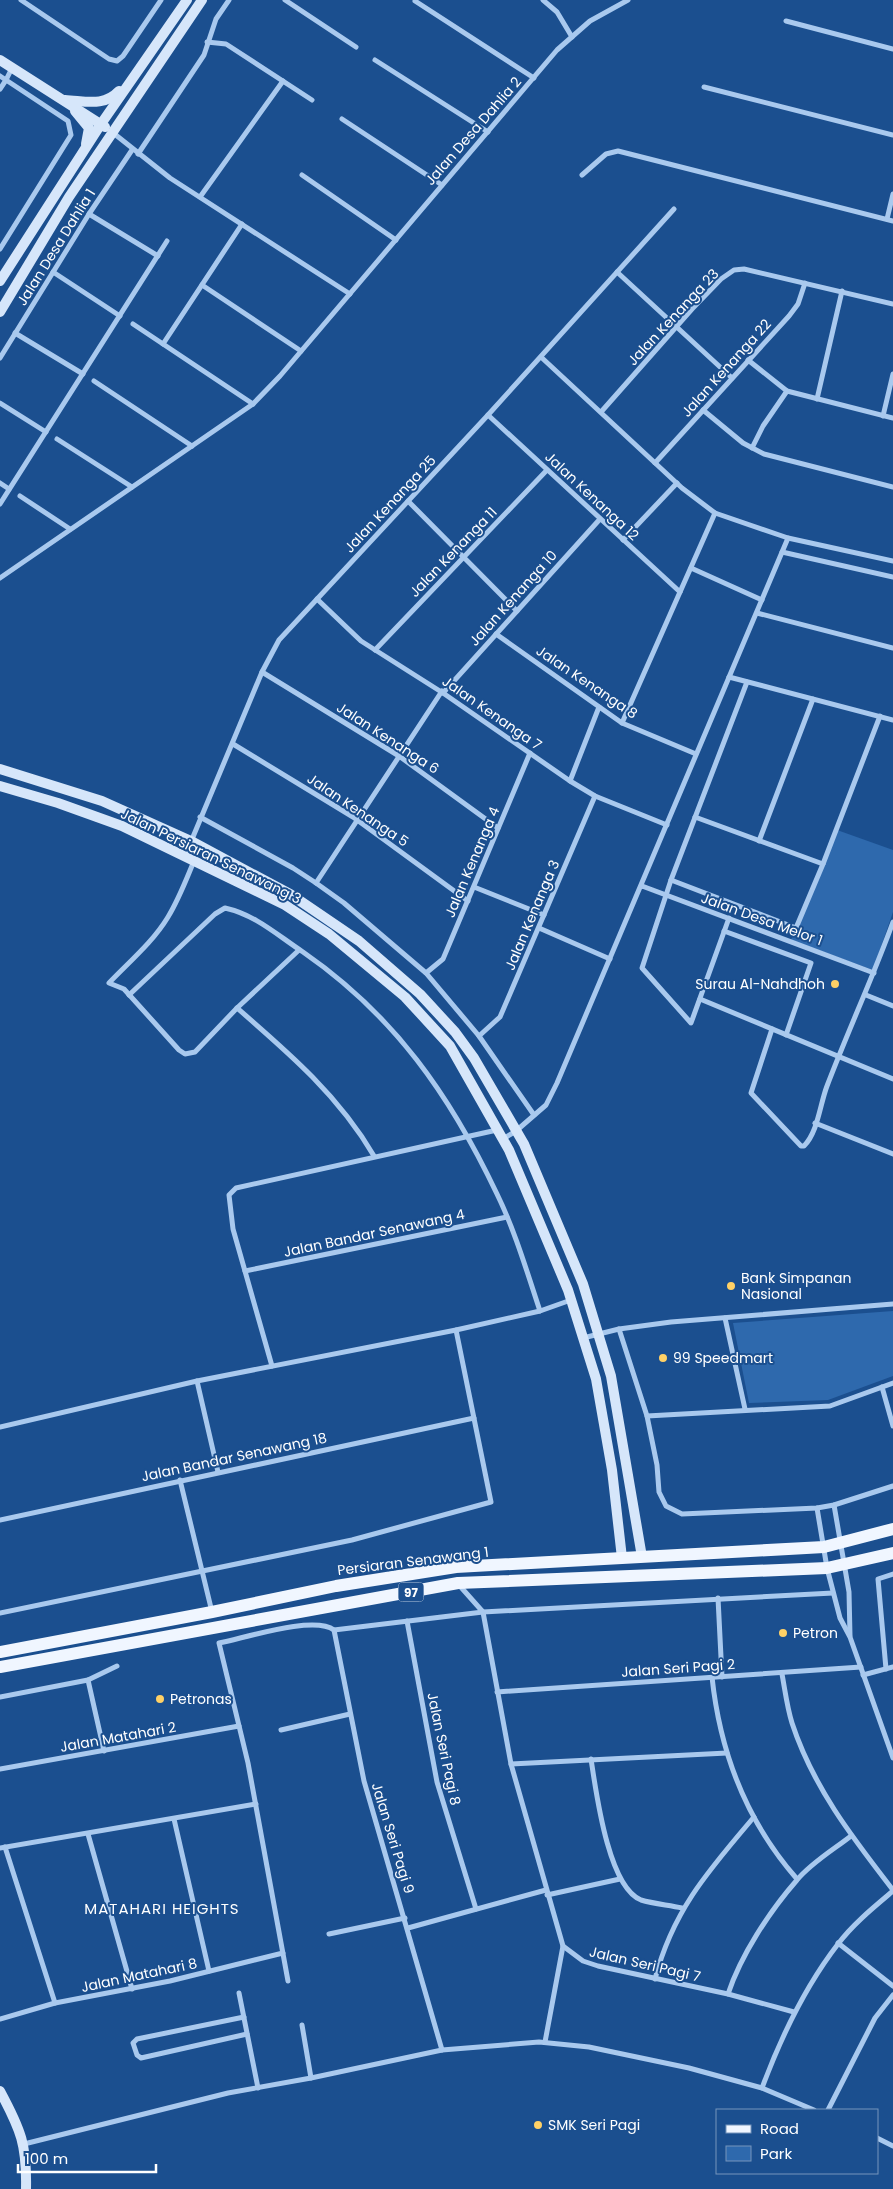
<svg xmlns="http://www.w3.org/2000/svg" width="893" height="2189" font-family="Poppins,sans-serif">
	<rect width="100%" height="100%" fill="#1b4f8f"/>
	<g fill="#2e69ad">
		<path d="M 837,830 L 893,850 L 893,912 L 873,970 L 791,940 Z"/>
		<path d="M 893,1311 L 893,1376 L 828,1400 L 749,1403 L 733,1323 Z"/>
	</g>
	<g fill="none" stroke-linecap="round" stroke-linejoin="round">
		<g stroke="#a9c9ee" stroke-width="5">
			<path d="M 21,0 L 109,59 L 117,61 L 123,56 L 161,0"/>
			<path d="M 285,0 L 356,47"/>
			<path d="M 543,0 L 557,12 L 572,37"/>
			<path d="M 415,1 L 534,78"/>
			<path d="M 786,21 L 893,49"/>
			<path d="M 207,42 L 226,44 L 312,100"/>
			<path d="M 375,60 L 488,132"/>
			<path d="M 0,76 L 6,80 L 0,89"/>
			<path d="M 704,87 L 893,135"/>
			<path d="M 342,119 L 442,185"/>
			<path d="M 112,132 L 170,178 L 350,294"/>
			<path d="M 138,154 L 204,55 L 216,19 L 229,0"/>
			<path d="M 302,175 L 396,240"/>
			<path d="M 582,175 L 606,154 L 618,151 L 893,221"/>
			<path d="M 200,197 L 283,81"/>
			<path d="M 89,214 L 158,256"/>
			<path d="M 887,219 L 893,194"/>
			<path d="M 0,249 L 71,135 L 68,121 L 6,80 L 12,68"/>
			<path d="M 53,272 L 120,316"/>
			<path d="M 617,272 L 732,378"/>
			<path d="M 202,285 L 301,351"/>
			<path d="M 133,324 L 253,404"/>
			<path d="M 15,333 L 83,374"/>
			<path d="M 163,344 L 242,224"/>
			<path d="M 541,357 L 682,488 L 715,513 L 788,538 L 893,561"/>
			<path d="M 0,358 L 89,214 L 132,150"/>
			<path d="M 748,360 L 787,391 L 893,418"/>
			<path d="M 94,381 L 192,446"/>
			<path d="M 817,399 L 842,291"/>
			<path d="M 0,403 L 46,432"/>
			<path d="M 703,410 L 743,443 L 764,454 L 893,487"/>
			<path d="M 601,412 L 692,309 L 721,279 L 734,270 L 744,269 L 893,304"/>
			<path d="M 488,415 L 680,592"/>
			<path d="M 883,416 L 893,374"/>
			<path d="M 57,439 L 132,487"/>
			<path d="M 752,448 L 763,426 L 787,391"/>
			<path d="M 655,463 L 789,316 L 798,304 L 805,283"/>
			<path d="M 0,483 L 9,489"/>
			<path d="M 20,496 L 70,529"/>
			<path d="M 408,501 L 517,611"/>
			<path d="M 0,504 L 167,241"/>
			<path d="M 623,540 L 677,483"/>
			<path d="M 782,552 L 893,577"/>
			<path d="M 691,568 L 762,600"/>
			<path d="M 0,578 L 253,404 L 280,376 L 557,50 L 590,21 L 628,0"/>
			<path d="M 317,599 L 361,641 L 443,693 L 570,781 L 595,796 L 667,825"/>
			<path d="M 757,613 L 893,648"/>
			<path d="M 496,634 L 622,723 L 696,754"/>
			<path d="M 375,650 L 547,470"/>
			<path d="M 262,672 L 399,756 L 498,828"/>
			<path d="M 729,677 L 893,720"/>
			<path d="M 443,693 L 600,519"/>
			<path d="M 622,723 L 715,513"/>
			<path d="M 233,744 L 353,817 L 468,901"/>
			<path d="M 570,781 L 599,707"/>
			<path d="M 200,817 L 293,868 L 316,883 L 344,903 L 426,973 L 479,1036 L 534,1115"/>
			<path d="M 695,817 L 823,864"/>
			<path d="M 759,841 L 813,699"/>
			<path d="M 185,856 L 262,672 L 279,640 L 488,415 L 674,209"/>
			<path d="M 194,861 C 186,880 179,899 168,917 C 153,942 129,962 109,983 L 124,989 L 179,1050 L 185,1054 L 195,1052 L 237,1008 L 299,950"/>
			<path d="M 671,880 L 796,928 L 823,864 L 880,716"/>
			<path d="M 316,883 L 442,691"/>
			<path d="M 642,886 L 874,973"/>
			<path d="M 474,887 L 544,915"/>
			<path d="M 729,918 L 691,1023 L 642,968 L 671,880 L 747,682"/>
			<path d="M 539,928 L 610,959"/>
			<path d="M 724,931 L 811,963 L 786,1035"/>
			<path d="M 426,973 L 443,959 L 530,753"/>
			<path d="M 129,995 L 215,914 L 225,908 C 256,915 277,935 303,952 C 394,1015 450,1095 497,1194 C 515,1231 527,1272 540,1311"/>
			<path d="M 866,995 L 893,1006"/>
			<path d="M 700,999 L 893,1079"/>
			<path d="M 237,1008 C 289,1053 339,1096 374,1156"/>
			<path d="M 772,1029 L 751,1093 L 801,1146 L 804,1146 C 818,1132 820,1104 827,1086 C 848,1031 873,977 893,922"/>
			<path d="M 479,1036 L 500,1017 L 595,796"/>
			<path d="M 815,1123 L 893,1154"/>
			<path d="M 503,1139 L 516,1131 L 546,1105 L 557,1083 L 788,538"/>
			<path d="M 245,1271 L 507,1217"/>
			<path d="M 725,1318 L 745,1409"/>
			<path d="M 619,1329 L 647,1416 L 657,1465 L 659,1492 L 666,1506 L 682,1514 L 817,1508 L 834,1505 L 893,1486"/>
			<path d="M 583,1338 L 619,1329 L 671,1322 L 893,1304"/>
			<path d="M 272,1366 L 233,1229 L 229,1195 L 236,1188 L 497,1130"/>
			<path d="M 197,1381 L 218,1472"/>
			<path d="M 882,1387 L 893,1426"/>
			<path d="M 647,1416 L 830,1406 L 893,1383"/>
			<path d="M 0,1427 L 197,1381 L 456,1330 L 540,1311 L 571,1300"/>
			<path d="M 180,1480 L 212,1612"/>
			<path d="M 834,1505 L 849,1592 L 850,1636"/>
			<path d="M 817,1508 L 827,1568 L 840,1618 L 850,1637 L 893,1758"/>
			<path d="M 0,1520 L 474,1418"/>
			<path d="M 459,1585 L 483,1612 L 511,1764 L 563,1946 L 583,1961 L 598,1966 L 728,1994 L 794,2012"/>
			<path d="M 718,1598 L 722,1677"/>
			<path d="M 0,1613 L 352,1540 L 491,1502 L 456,1330"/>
			<path d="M 407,1621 L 437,1782 L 476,1909"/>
			<path d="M 334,1630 L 364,1781 L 442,2050"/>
			<path d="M 886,1669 L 878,1579 L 893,1574"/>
			<path d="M 782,1674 C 785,1690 787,1707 792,1723 C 813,1787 852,1837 893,1890"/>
			<path d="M 863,1675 L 893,1667"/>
			<path d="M 712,1677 C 720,1752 747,1822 797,1879"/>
			<path d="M 88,1680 L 104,1751"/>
			<path d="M 497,1692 L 861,1667"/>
			<path d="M 0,1697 L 88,1680 L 117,1666"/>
			<path d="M 281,1730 L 350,1714"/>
			<path d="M 591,1759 C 596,1791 608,1887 641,1900 C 654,1904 669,1905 682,1908"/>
			<path d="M 511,1764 L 727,1753"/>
			<path d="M 0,1769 L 239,1726"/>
			<path d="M 174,1819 L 209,1971"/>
			<path d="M 88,1834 L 132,1989"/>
			<path d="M 5,1847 L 55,2003"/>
			<path d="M 0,1848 L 256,1804"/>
			<path d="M 547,1895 L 620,1879"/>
			<path d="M 408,1928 L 546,1890"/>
			<path d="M 329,1934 L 405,1918"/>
			<path d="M 838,1943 L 893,1986"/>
			<path d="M 655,1979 C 673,1910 709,1870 754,1817"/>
			<path d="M 288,1981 L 248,1763 L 219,1643 C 245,1638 314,1615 334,1630 L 483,1612 L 833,1593"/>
			<path d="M 239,1993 L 258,2088"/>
			<path d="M 728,1994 C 741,1955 769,1912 797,1880 C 811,1863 833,1850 851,1836"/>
			<path d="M 244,2017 L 137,2039 L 133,2043 L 137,2055 L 141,2058 L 247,2034"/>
			<path d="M 0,2019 L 55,2003 L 170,1981 L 283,1953"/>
			<path d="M 302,2025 L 311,2078"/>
			<path d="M 545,2042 L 563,1946"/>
			<path d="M 762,2088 C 781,2037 804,1988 838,1944 C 853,1924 874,1907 893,1891"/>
			<path d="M 828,2110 L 875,2018 L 893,1995"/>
			<path d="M 877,2138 L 893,2146"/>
			<path d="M 24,2144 L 228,2093 L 311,2078 L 442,2050 L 539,2042 L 589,2047 L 689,2068 L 762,2088 L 814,2110"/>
		</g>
		<g stroke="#d6e6fa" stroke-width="10">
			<path d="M 0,60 L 105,127"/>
			<path d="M 65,100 C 86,101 104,107 119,91"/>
			<path d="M 75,111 L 89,128 L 86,144"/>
			<path d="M 0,281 L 101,124 L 187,0"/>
			<path d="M 0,312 L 69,197 L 202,0"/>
			<path d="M 0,769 L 102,801 L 191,841 L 290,894 L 359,941 L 420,994 L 455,1032 L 474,1058 L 524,1144 L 583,1284 L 611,1376 L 642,1557"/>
			<path d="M 0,786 L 58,803 L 122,826 L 285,905 L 329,934 L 405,997 L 450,1046 L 509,1150 L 568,1290 L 596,1379 L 612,1470 L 622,1558"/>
			<path d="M 0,2091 C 21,2130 27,2145 26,2189"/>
		</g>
		<g stroke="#f0f6ff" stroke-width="12">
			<path d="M 0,1652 L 212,1612 L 336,1586 L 456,1567 L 824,1547 L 893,1529"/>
			<path d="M 0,1667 L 458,1583 L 827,1568 L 893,1553"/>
		</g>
	</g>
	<g fill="#ffd166" stroke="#1b4f8f" stroke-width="2">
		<circle cx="835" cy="984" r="5"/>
		<circle cx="731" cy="1286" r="5"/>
		<circle cx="663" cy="1358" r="5"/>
		<circle cx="783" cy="1633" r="5"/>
		<circle cx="160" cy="1699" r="5"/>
		<circle cx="538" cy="2125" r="5"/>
	</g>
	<g text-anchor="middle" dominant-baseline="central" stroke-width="4" stroke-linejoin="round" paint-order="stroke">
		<rect fill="#1b4f8f" stroke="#bbcadd" stroke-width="1" x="398.5" y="1582.5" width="25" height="19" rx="4"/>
		<g font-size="12" font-weight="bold" fill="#fff">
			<text x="411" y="1592">97</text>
		</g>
		<g font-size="14" fill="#fff" stroke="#1b4f8f">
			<text transform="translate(473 131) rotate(-49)">Jalan Desa Dahlia 2</text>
			<text transform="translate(56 247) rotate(-58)">Jalan Desa Dahlia 1</text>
			<text transform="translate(673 317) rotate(-47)">Jalan Kenanga 23</text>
			<text transform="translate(726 368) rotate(-48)">Jalan Kenanga 22</text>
			<text transform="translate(592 496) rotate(43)">Jalan Kenanga 12</text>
			<text transform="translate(390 504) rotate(-47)">Jalan Kenanga 25</text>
			<text transform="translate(453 552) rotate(-46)">Jalan Kenanga 11</text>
			<text transform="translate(513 598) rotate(-48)">Jalan Kenanga 10</text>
			<text transform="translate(587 682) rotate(34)">Jalan Kenanga 8</text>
			<text transform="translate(492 713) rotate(35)">Jalan Kenanga 7</text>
			<text transform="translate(388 738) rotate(33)">Jalan Kenanga 6</text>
			<text transform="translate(358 810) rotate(34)">Jalan Kenanga 5</text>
			<text transform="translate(211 856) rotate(26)">Jalan Persiaran Senawang 3</text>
			<text transform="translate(472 862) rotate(-67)">Jalan Kenanga 4</text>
			<text transform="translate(532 915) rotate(-67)">Jalan Kenanga 3</text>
			<text transform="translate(762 919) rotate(20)">Jalan Desa Melor 1</text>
			<text transform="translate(374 1233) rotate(-12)">Jalan Bandar Senawang 4</text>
			<text transform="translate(234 1457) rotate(-12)">Jalan Bandar Senawang 18</text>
			<text transform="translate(413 1561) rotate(-7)">Persiaran Senawang 1</text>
			<text transform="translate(678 1668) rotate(-4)">Jalan Seri Pagi 2</text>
			<text transform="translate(118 1737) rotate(-10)">Jalan Matahari 2</text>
			<text transform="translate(444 1749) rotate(78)">Jalan Seri Pagi 8</text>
			<text transform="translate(393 1838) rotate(73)">Jalan Seri Pagi 9</text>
			<text transform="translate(645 1964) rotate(13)">Jalan Seri Pagi 7</text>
			<text transform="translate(139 1975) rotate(-12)">Jalan Matahari 8</text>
		</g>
		<g font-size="14" fill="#fff" stroke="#1b4f8f" text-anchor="start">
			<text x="825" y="984" text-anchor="end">Surau Al-Nahdhoh</text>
			<text x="741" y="1278">Bank Simpanan<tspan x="741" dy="16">Nasional</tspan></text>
			<text x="673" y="1358">99 Speedmart</text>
			<text x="793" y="1633">Petron</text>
			<text x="170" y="1699">Petronas</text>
			<text x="548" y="2125">SMK Seri Pagi</text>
		</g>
		<g font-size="15" letter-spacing="1" fill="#fff" stroke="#1b4f8f">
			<text x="162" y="1908">MATAHARI HEIGHTS</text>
		</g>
	</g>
	<rect x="716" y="2109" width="162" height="65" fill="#1b4f8f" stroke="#7695bc"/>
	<rect x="726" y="2125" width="25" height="8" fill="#f0f6ff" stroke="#7695bc"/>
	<text x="760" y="2134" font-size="15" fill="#ffffff">Road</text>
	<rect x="726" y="2146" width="25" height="15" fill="#2e69ad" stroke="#7695bc"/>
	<text x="760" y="2159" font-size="15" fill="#ffffff">Park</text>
	<path d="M18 2164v8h138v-8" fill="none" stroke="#ffffff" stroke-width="2.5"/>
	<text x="25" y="2164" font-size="15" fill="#ffffff" stroke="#1b4f8f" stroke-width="4" paint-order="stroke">100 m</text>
</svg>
